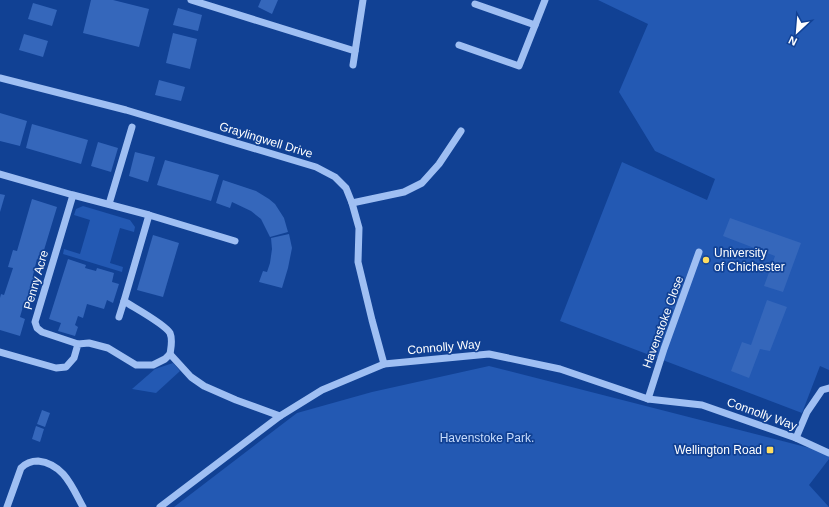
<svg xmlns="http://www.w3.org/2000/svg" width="829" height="507" font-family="Helvetica,sans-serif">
	<rect width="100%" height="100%" fill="#114194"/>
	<g fill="#2359b3">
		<path d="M 598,0 L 829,0 L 829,370 L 820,366 L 802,413 L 560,321 L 622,162 L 707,200 L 715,179 L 655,151 L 619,92 L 648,24 Z"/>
		<path d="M 83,206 L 130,220 L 135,227 L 134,232 L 120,228 L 110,263 L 123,267 L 122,272 L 63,254 L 64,249 L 80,254 L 90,220 L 74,215 L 76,209 Z"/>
		<path d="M 173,363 L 180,371 L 156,393 L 132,389 L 155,369 Z"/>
		<path d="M 489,366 L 829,453 L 829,459 L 809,485 L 829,507 L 174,507 L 297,413 L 372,392 Z"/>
	</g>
	<g fill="#3567bb">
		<path d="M 91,0 L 113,0 L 149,9 L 139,47 L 83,33 Z"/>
		<path d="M 261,0 L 278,0 L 272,14 L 258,7 Z"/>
		<path d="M 33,3 L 57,10 L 52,26 L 28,19 Z"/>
		<path d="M 178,8 L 202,15 L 198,31 L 173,25 Z"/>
		<path d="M 173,33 L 197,39 L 190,69 L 166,63 Z"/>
		<path d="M 24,34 L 48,41 L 43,57 L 19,50 Z"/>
		<path d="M 159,80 L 185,87 L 181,101 L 155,95 Z"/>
		<path d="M 0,113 L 27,121 L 20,146 L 0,141 Z"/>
		<path d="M 32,124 L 88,140 L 81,164 L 26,148 Z"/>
		<path d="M 98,142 L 118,148 L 111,172 L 91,166 Z"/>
		<path d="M 135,152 L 155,157 L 148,182 L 129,176 Z"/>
		<path d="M 165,160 L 219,175 L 211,201 L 157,185 Z"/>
		<path d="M 223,180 L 256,191 L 269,199 L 275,204 L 284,218 L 288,232 L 270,237 L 261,219 L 251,211 L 232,202 L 230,208 L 216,203 Z"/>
		<path d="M 0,194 L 5,195 L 0,212 Z"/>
		<path d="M 32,199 L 57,207 L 41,260 L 37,259 L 33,275 L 37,276 L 29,304 L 24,303 L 20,317 L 25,319 L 20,336 L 0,330 L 0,298 L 1,294 L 4,295 L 13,268 L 8,267 L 13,250 L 17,251 Z"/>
		<path d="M 730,218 L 801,243 L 783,292 L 764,286 L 775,256 L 723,236 Z"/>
		<path d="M 289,234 L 292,248 L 288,268 L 282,288 L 259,282 L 263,271 L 267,272 L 270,263 L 272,249 L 271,238 Z"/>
		<path d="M 153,235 L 179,243 L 163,297 L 137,290 Z"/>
		<path d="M 68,259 L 86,265 L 85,268 L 96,271 L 97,268 L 114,273 L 112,282 L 119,284 L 113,303 L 107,300 L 104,309 L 87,304 L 83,318 L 78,316 L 75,325 L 78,327 L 75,336 L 58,331 L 61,323 L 49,319 Z"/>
		<path d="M 767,300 L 787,307 L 770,351 L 760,349 L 749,378 L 731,371 L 742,342 L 751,345 Z"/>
		<path d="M 42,410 L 50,413 L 45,427 L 37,424 Z"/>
		<path d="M 36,426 L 44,429 L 40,442 L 32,439 Z"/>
	</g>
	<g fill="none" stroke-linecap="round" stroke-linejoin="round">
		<g stroke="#9fbff3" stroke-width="7">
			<path d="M 191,0 L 355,51"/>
			<path d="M 475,4 L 535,25"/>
			<path d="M 459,45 L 519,66 L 545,0"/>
			<path d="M 353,65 L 363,0"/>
			<path d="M 0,78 L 126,110 L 316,167 L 335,177 L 346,188 L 352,203 L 359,228 L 358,262 L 372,320 L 384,364"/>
			<path d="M 0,174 L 73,195 L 149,215 L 235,241"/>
			<path d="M 73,195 L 35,322 L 37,328 L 42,332 L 78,344"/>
			<path d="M 352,203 L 404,192 L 422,183 L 439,164 L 461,131"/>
			<path d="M 109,204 L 132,127"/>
			<path d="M 149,215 L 124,301 C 133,307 165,324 170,333 C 173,340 171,347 170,354"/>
			<path d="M 119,317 L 124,301"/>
			<path d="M 0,352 L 56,368 L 66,367 L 74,358 L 78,344 L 89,343 L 108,348 L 136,365 L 153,365 L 165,359 L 170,354 L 191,377 L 204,386 L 236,400 L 280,416"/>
			<path d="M 648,399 L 664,349 L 699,252"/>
			<path d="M 796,438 L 807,412 L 822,390 L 829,388"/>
			<path d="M 7,507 L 21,468 C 26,463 31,461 38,461 C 64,464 72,487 83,507"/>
			<path d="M 160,507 L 280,416 L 322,390 L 384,364 L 489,354 L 560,369 L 648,399 L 702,405 L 796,438 L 829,453"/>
		</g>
	</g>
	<g fill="#ffdd61" stroke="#114194" stroke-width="1.5">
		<circle cx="706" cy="260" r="4"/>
		<rect x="766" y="446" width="8" height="8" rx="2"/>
	</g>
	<g text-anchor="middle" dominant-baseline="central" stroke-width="3.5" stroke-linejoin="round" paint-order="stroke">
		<g font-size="12" fill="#fff" stroke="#114194">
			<text transform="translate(266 140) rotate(17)">Graylingwell Drive</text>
			<text transform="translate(36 280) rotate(-74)">Penny Acre</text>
			<text transform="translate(663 322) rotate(-70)">Havenstoke Close</text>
			<text transform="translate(444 347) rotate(-5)">Connolly Way</text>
			<text transform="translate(762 414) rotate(20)">Connolly Way</text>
		</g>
		<g font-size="12" fill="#fff" stroke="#114194" text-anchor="start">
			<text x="714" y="253">University<tspan x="714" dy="14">of Chichester</tspan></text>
			<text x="762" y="450" text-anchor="end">Wellington Road</text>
		</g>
		<g font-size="12" fill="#c7dcfd" stroke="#114194">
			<text x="487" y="438">Havenstoke Park.</text>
		</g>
	</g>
	<g transform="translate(797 32) rotate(206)" stroke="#114194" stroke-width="3" paint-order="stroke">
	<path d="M0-3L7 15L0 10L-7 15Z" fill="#ffffff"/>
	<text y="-6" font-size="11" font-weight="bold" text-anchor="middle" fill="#ffffff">N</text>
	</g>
</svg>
